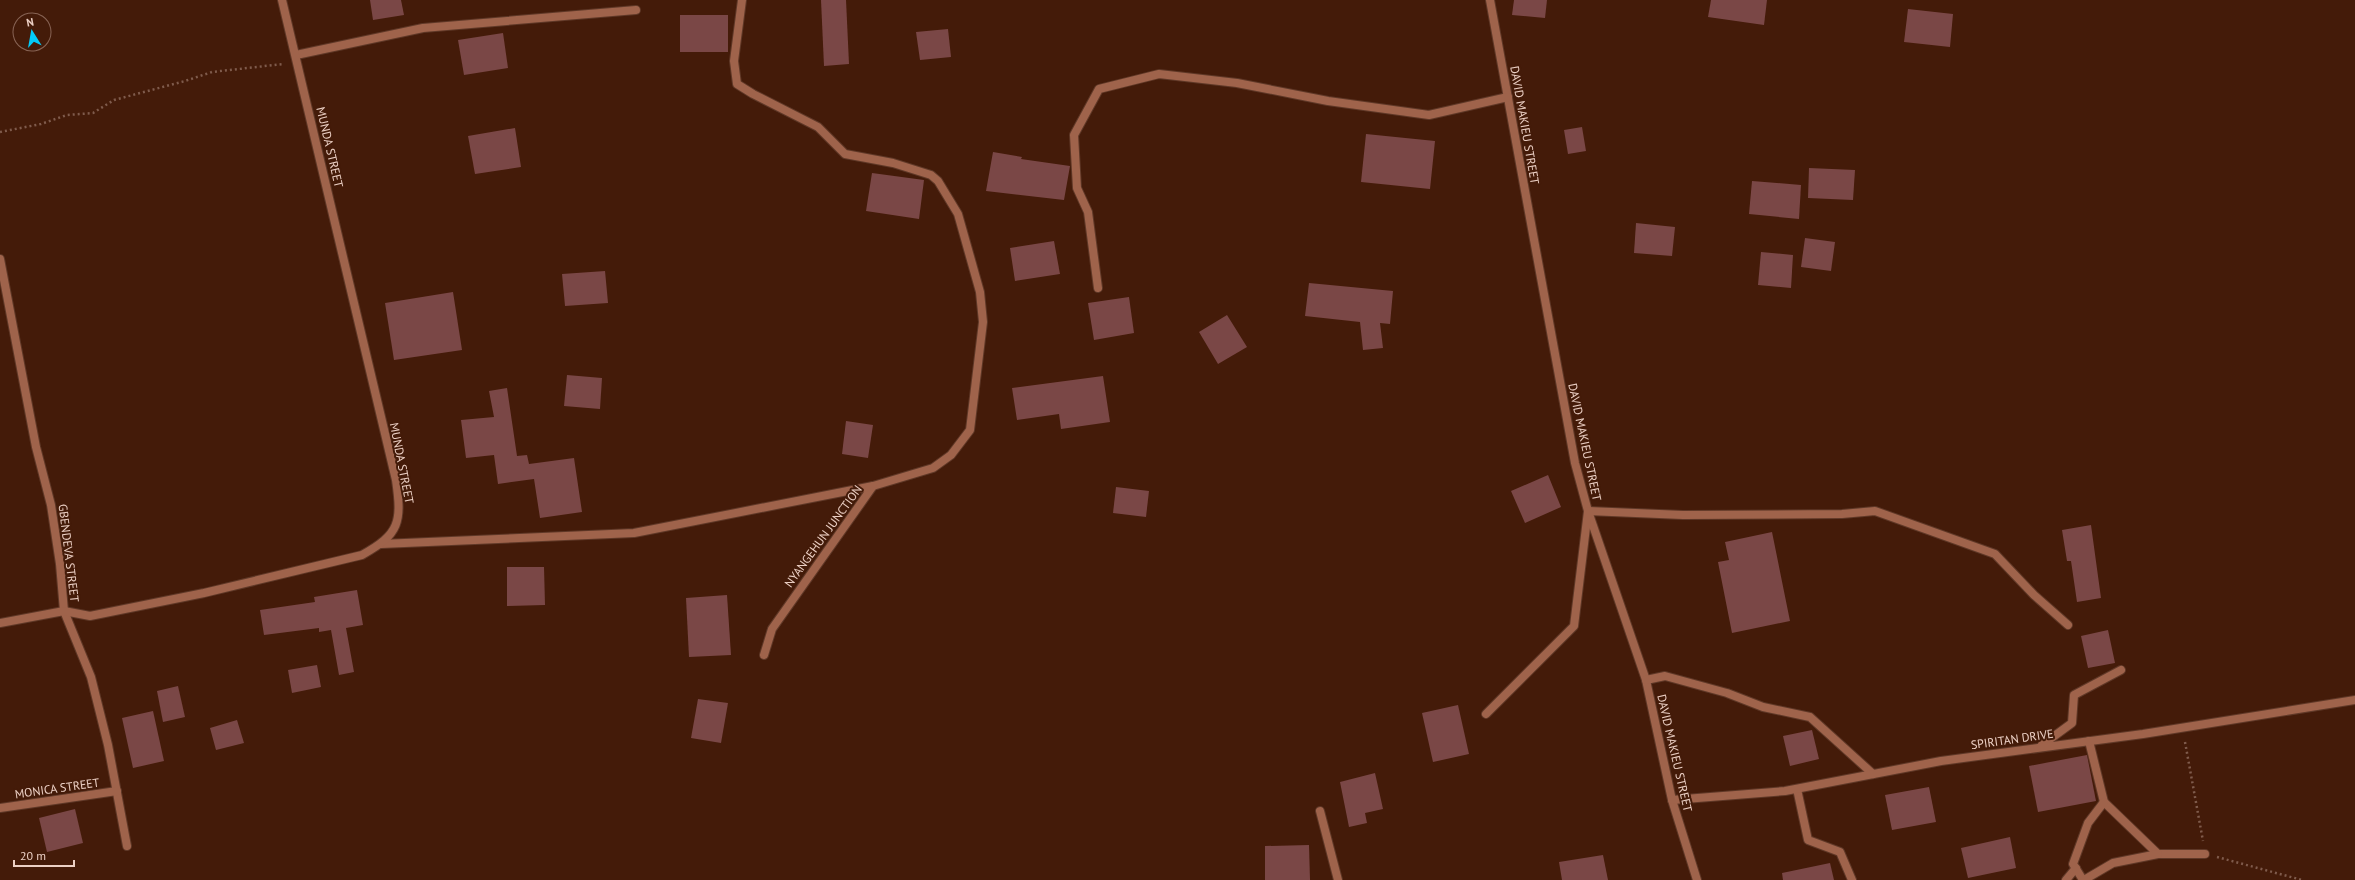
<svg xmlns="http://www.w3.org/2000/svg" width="2355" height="880" font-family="'PT Sans',sans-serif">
	<rect width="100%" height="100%" fill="#441b09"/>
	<g fill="#7a4746">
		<path d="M 370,0 L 401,0 L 404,15 L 373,20 Z"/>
		<path d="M 821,0 L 846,0 L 849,64 L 824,66 Z"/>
		<path d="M 1514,0 L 1547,0 L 1545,18 L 1512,15 Z"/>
		<path d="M 1711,0 L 1767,0 L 1764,25 L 1708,17 Z"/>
		<path d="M 1908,9 L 1953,14 L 1950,47 L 1904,42 Z"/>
		<rect x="680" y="15" width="48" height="37"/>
		<path d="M 948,29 L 951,57 L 920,60 L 916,32 Z"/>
		<path d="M 503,33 L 508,68 L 464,75 L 458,40 Z"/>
		<path d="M 1582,127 L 1586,151 L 1568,154 L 1564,130 Z"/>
		<path d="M 515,128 L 521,167 L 475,174 L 468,136 Z"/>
		<path d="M 1366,134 L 1435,141 L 1430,189 L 1361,182 Z"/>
		<path d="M 993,152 L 1022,157 L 1021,159 L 1070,166 L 1064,200 L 986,191 Z"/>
		<path d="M 1809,168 L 1855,170 L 1853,200 L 1808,198 Z"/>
		<path d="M 872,173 L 924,180 L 919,219 L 866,211 Z"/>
		<path d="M 1752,181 L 1801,185 L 1799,219 L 1749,214 Z"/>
		<path d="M 1636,223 L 1675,227 L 1672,256 L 1634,253 Z"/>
		<path d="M 1805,238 L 1835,242 L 1831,271 L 1801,267 Z"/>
		<path d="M 1054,241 L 1060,274 L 1015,281 L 1010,248 Z"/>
		<path d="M 1761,252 L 1793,255 L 1791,288 L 1758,285 Z"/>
		<path d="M 605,271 L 608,303 L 565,306 L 562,274 Z"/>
		<path d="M 1309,283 L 1393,291 L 1390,324 L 1380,323 L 1383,348 L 1363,350 L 1360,322 L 1305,316 Z"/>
		<path d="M 453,292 L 462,350 L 394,360 L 385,303 Z"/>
		<path d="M 1129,297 L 1134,333 L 1094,340 L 1088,303 Z"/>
		<path d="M 1227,315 L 1247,347 L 1218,364 L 1199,332 Z"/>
		<path d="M 567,375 L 602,378 L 600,409 L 564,406 Z"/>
		<path d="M 1103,376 L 1110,422 L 1061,429 L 1059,414 L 1017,420 L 1012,388 Z"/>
		<path d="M 507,388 L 517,456 L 527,455 L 529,464 L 574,458 L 582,512 L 540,518 L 534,479 L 498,484 L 494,455 L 466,458 L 461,420 L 494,417 L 489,391 Z"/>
		<path d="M 846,421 L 873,425 L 868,458 L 842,454 Z"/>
		<path d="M 1548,475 L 1561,507 L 1525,523 L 1511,491 Z"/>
		<path d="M 1116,487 L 1149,491 L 1146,517 L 1113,513 Z"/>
		<path d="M 2091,525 L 2101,598 L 2077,602 L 2071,561 L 2067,561 L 2062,530 Z"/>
		<path d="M 1772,532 L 1790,621 L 1732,633 L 1718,562 L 1729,560 L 1725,542 Z"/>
		<path d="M 507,567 L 544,567 L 545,605 L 507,606 Z"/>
		<path d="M 357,590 L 363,625 L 346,628 L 354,672 L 339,675 L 331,630 L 319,632 L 319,628 L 264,635 L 260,610 L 315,602 L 314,597 Z"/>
		<path d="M 727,595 L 731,655 L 689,657 L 686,598 Z"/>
		<path d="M 2108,630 L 2115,663 L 2088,668 L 2081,636 Z"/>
		<path d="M 317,665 L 321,687 L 292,693 L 288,670 Z"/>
		<path d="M 178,686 L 185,717 L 163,722 L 157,691 Z"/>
		<path d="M 698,699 L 728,703 L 721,743 L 691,738 Z"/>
		<path d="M 1458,705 L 1469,754 L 1433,762 L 1422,713 Z"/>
		<path d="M 153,711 L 164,761 L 133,768 L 122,718 Z"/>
		<path d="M 237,720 L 244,743 L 216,750 L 210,728 Z"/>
		<path d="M 1812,730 L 1819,759 L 1790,766 L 1783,736 Z"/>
		<path d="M 2087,755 L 2096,801 L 2038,812 L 2029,766 Z"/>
		<path d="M 1375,773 L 1383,809 L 1365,813 L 1367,823 L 1349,827 L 1340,782 Z"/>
		<path d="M 1929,787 L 1936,822 L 1892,830 L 1885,795 Z"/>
		<path d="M 75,809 L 83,843 L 47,852 L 39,818 Z"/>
		<path d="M 2010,837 L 2016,868 L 1968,878 L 1961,848 Z"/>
		<path d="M 1309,845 L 1310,880 L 1265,880 L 1265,846 Z"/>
		<path d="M 1603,855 L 1608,880 L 1562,880 L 1559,862 Z"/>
		<path d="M 1830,863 L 1834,880 L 1783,880 L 1782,873 Z"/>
	</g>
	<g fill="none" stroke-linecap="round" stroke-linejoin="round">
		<defs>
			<g id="street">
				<path d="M 742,0 L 734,61 L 737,84 L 753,94 L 818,127 L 845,154 L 893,163 L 931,175 L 938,181 L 958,214 L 980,292 L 983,322 L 970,430 L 951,455 L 933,468 L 873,486 L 772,629 L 764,655"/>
				<path d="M 1490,0 L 1575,463 L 1588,511 L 1646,680 L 1672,800 L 1697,880"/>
				<path d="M 296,55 L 423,28 L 636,10"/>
				<path d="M 0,259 L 36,447 L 51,505 L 60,564 L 64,611 L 91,677 L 108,745 L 127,846"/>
				<path d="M 1098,288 L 1088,212 L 1077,188 L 1074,135 L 1099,89 L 1159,74 L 1237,83 L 1328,101 L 1429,115 L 1508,97"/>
				<path d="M 381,544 L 634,533 L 873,486"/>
				<path d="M 0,623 L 64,611 L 90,616 L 204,593 L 362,555 C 400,534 402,522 396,480 L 282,0"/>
				<path d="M 1646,680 L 1665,676 L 1727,693 L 1763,707 L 1810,717 L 1873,774"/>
				<path d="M 1486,714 L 1574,626 L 1588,511 L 1683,515 L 1842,514 L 1875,511 L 1995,554 L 2034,595 L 2068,625"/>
				<path d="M 2089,741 L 2104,802 L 2158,854 L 2205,854"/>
				<path d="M 2042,745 L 2072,723 L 2074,695 L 2121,670"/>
				<path d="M 1797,789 L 1808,840 L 1840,852 L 1852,880"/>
				<path d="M 1672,800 L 1785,791 L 1941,761 L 2143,734 L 2355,700"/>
				<path d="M 0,808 L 117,791"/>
				<path d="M 1320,811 L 1338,880"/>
				<path d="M 2066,880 L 2076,868"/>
				<path d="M 2083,880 L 2073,864 L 2088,823 L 2104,802"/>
				<path d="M 2084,880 L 2113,863 L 2158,854"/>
			</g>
		</defs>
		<use href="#street" stroke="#5f3827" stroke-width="10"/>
		<g stroke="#7f5b4c" stroke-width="2.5" stroke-dasharray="2 3" stroke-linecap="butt">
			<path d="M 0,132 L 41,124 L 67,115 L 93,113 L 114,100 L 185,81 L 212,72 L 283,64"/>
			<path d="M 2185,742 L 2203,841"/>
			<path d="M 2217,857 L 2302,880"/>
		</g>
		<use href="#street" stroke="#9f634b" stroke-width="8"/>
	</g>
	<g text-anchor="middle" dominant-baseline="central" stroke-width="4" stroke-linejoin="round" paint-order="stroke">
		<g font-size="12" fill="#ecd0c5" stroke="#441b09">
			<text transform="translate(1525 125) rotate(80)">DAVID MAKIEU STREET</text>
			<text transform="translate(330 147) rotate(77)">MUNDA STREET</text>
			<text transform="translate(1585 442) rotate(78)">DAVID MAKIEU STREET</text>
			<text transform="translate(402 463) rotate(79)">MUNDA STREET</text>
			<text transform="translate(823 536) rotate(-54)">NYANGEHUN JUNCTION</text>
			<text transform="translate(69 553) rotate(83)">GBENDEVA STREET</text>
			<text transform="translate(2012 739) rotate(-8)">SPIRITAN DRIVE</text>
			<text transform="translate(1675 753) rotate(77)">DAVID MAKIEU STREET</text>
			<text transform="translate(57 788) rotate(-8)">MONICA STREET</text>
		</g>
	</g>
	<g transform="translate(32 32) rotate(349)"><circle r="19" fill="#441b09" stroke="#876354"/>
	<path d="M0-3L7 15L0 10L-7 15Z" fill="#03cbf9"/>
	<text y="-6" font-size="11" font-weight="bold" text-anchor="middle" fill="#ecd0c5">N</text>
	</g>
	<path d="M14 860v6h60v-6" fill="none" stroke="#ecd0c5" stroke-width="2"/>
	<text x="20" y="860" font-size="12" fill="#ecd0c5" stroke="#441b09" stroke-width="3" paint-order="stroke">20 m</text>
</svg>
